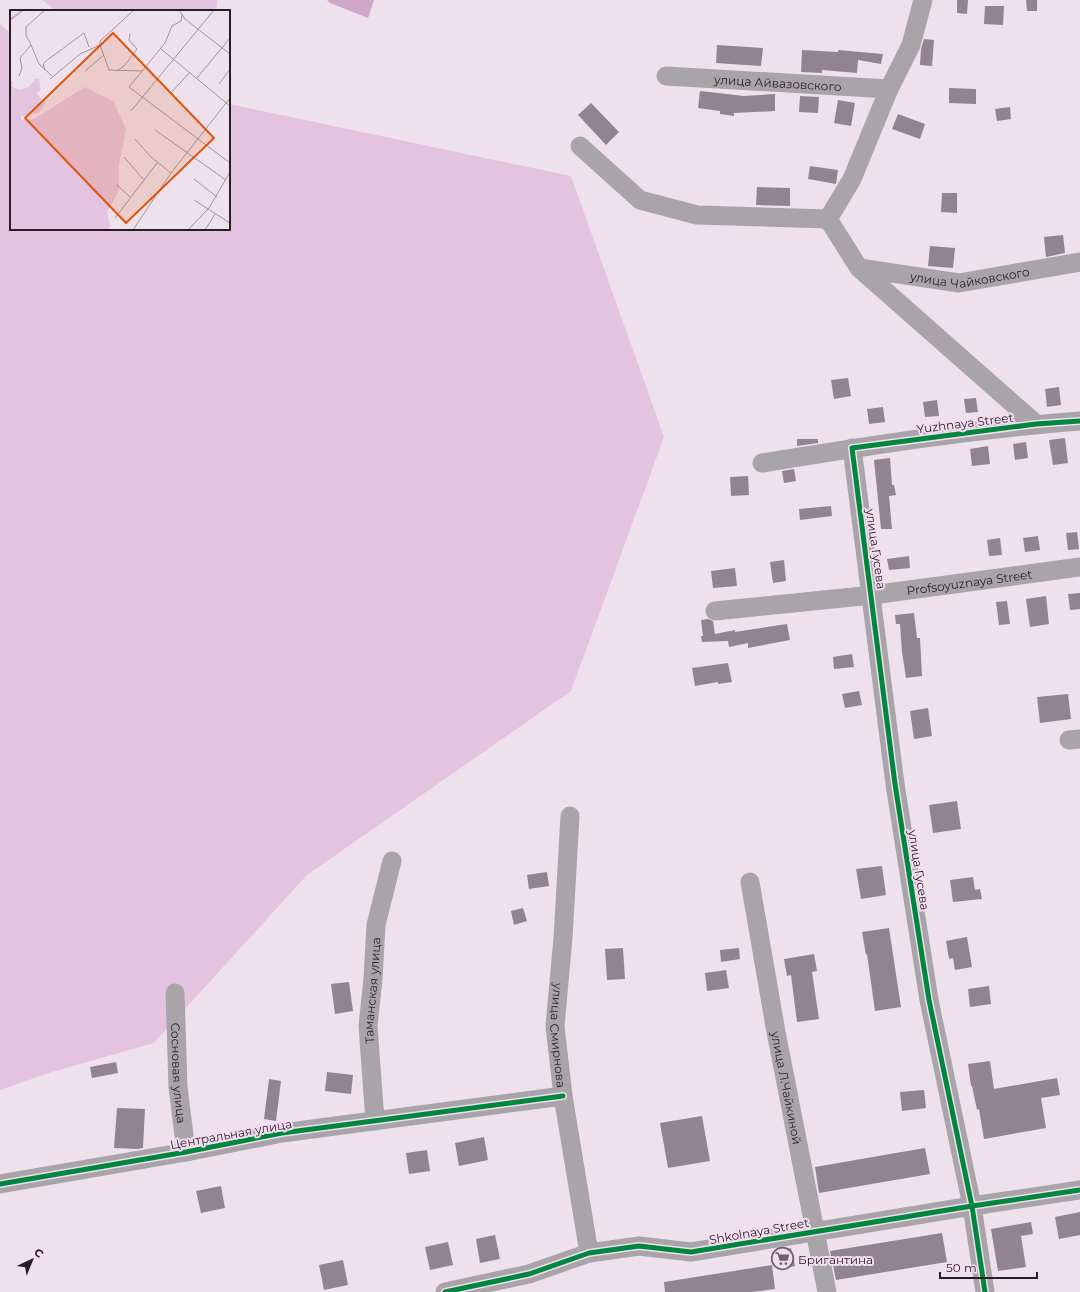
<svg xmlns="http://www.w3.org/2000/svg" width="1080" height="1292" font-family="Montserrat,sans-serif">
	<rect width="100%" height="100%" fill="#eee1ec"/>
	<g fill="#e4c3e0">
		<path d="M 42,0 L 217,0 L 216,11 L 57,11 Z"/>
		<path d="M 0,24 L 11,34 L 11,229 L 229,229 L 229,104 L 571,176 L 664,437 L 571,691 L 307,875 L 154,1043 L 52,1072 L 0,1090 Z"/>
	</g>
	<path fill="#cda6c8" d="M 327,0 L 374,0 L 368,18 L 330,3 Z"/>
	<g fill="#918390">
		<path d="M 957,0 L 968,0 L 967,14 L 957,13 Z"/>
		<path d="M 1026,0 L 1037,0 L 1037,11 L 1027,11 Z"/>
		<path d="M 985,6 L 1004,6 L 1003,25 L 984,24 Z"/>
		<path d="M 924,39 L 934,40 L 932,66 L 920,65 L 921,49 Z"/>
		<path d="M 717,45 L 763,48 L 761,66 L 716,63 Z"/>
		<path d="M 802,50 L 838,52 L 838,50 L 883,54 L 881,64 L 858,60 L 857,73 L 822,70 L 822,73 L 801,72 Z"/>
		<path d="M 949,88 L 976,89 L 976,104 L 949,103 Z"/>
		<path d="M 700,91 L 744,96 L 775,94 L 775,111 L 734,113 L 734,116 L 720,114 L 720,111 L 698,108 Z"/>
		<path d="M 800,96 L 819,97 L 818,113 L 799,112 Z"/>
		<path d="M 838,100 L 855,103 L 851,126 L 834,123 Z"/>
		<path d="M 591,103 L 619,132 L 606,145 L 578,115 Z"/>
		<path d="M 1010,107 L 1011,119 L 997,121 L 995,109 Z"/>
		<path d="M 898,114 L 925,124 L 920,139 L 892,129 Z"/>
		<path d="M 810,166 L 838,170 L 836,184 L 808,179 Z"/>
		<path d="M 757,187 L 790,188 L 790,206 L 756,205 Z"/>
		<path d="M 942,193 L 957,193 L 957,213 L 941,212 Z"/>
		<path d="M 1063,235 L 1065,253 L 1046,257 L 1044,237 Z"/>
		<path d="M 930,246 L 955,248 L 953,268 L 928,266 Z"/>
		<path d="M 848,378 L 851,396 L 834,399 L 831,380 Z"/>
		<path d="M 1059,387 L 1061,405 L 1047,407 L 1045,389 Z"/>
		<path d="M 976,398 L 978,412 L 966,413 L 964,399 Z"/>
		<path d="M 937,400 L 939,416 L 925,417 L 923,402 Z"/>
		<path d="M 883,407 L 885,422 L 869,424 L 867,409 Z"/>
		<path d="M 1065,438 L 1068,463 L 1053,465 L 1049,440 Z"/>
		<path d="M 797,439 L 818,439 L 818,443 L 797,446 Z"/>
		<path d="M 1026,442 L 1028,458 L 1015,460 L 1013,444 Z"/>
		<path d="M 988,446 L 990,464 L 972,466 L 970,449 Z"/>
		<path d="M 890,458 L 892,485 L 894,485 L 896,495 L 889,496 L 892,529 L 881,529 L 874,460 Z"/>
		<path d="M 794,469 L 796,481 L 784,483 L 782,471 Z"/>
		<path d="M 748,476 L 749,495 L 731,496 L 730,477 Z"/>
		<path d="M 831,506 L 832,516 L 800,520 L 799,509 Z"/>
		<path d="M 1077,532 L 1079,549 L 1068,550 L 1066,533 Z"/>
		<path d="M 1038,536 L 1040,550 L 1025,552 L 1023,538 Z"/>
		<path d="M 1000,538 L 1002,555 L 989,556 L 987,540 Z"/>
		<path d="M 909,556 L 910,568 L 889,570 L 887,559 Z"/>
		<path d="M 784,560 L 786,581 L 773,583 L 770,562 Z"/>
		<path d="M 735,568 L 737,586 L 713,588 L 711,571 Z"/>
		<path d="M 1080,593 L 1080,609 L 1070,610 L 1068,594 Z"/>
		<path d="M 1046,596 L 1049,624 L 1030,627 L 1026,599 Z"/>
		<path d="M 1007,601 L 1010,624 L 999,625 L 996,602 Z"/>
		<path d="M 914,613 L 917,638 L 920,638 L 922,676 L 906,678 L 902,652 L 900,624 L 896,624 L 895,615 Z"/>
		<path d="M 708,619 L 713,621 L 715,634 L 735,630 L 735,632 L 787,624 L 790,640 L 748,648 L 748,643 L 729,647 L 728,641 L 702,642 L 701,636 L 703,636 L 701,620 Z"/>
		<path d="M 852,654 L 854,667 L 834,669 L 833,657 Z"/>
		<path d="M 728,663 L 732,682 L 718,684 L 718,682 L 695,686 L 692,668 Z"/>
		<path d="M 859,691 L 862,705 L 845,708 L 842,694 Z"/>
		<path d="M 1068,694 L 1071,719 L 1040,723 L 1037,697 Z"/>
		<path d="M 928,708 L 932,736 L 914,739 L 910,711 Z"/>
		<path d="M 957,801 L 961,829 L 933,833 L 929,805 Z"/>
		<path d="M 882,866 L 886,895 L 861,899 L 856,869 Z"/>
		<path d="M 547,872 L 549,886 L 529,889 L 527,875 Z"/>
		<path d="M 973,877 L 975,890 L 980,889 L 982,899 L 953,902 L 950,880 Z"/>
		<path d="M 523,908 L 527,921 L 514,925 L 511,911 Z"/>
		<path d="M 889,928 L 901,1007 L 875,1011 L 867,954 L 866,955 L 862,932 Z"/>
		<path d="M 967,937 L 972,967 L 955,970 L 953,958 L 949,959 L 946,941 Z"/>
		<path d="M 623,948 L 625,979 L 607,980 L 605,949 Z"/>
		<path d="M 739,948 L 740,959 L 721,962 L 720,950 Z"/>
		<path d="M 814,954 L 817,971 L 812,972 L 819,1019 L 797,1022 L 791,975 L 787,976 L 784,959 Z"/>
		<path d="M 726,970 L 729,988 L 707,991 L 705,973 Z"/>
		<path d="M 349,982 L 353,1011 L 335,1014 L 331,984 Z"/>
		<path d="M 989,986 L 991,1004 L 970,1007 L 968,989 Z"/>
		<path d="M 990,1061 L 994,1089 L 1057,1078 L 1060,1095 L 1041,1098 L 1046,1128 L 984,1139 L 979,1109 L 977,1110 L 972,1086 L 971,1086 L 968,1064 Z"/>
		<path d="M 116,1062 L 118,1073 L 92,1078 L 90,1067 Z"/>
		<path d="M 327,1072 L 353,1075 L 351,1094 L 325,1091 Z"/>
		<path d="M 269,1079 L 281,1081 L 276,1121 L 264,1119 Z"/>
		<path d="M 924,1090 L 926,1108 L 902,1111 L 900,1092 Z"/>
		<path d="M 117,1108 L 145,1109 L 143,1148 L 137,1149 L 114,1148 Z"/>
		<path d="M 702,1116 L 710,1161 L 668,1168 L 660,1123 Z"/>
		<path d="M 484,1137 L 488,1160 L 459,1166 L 455,1143 Z"/>
		<path d="M 925,1148 L 930,1174 L 819,1193 L 815,1167 Z"/>
		<path d="M 427,1150 L 430,1171 L 409,1174 L 406,1153 Z"/>
		<path d="M 221,1186 L 225,1208 L 201,1213 L 196,1191 Z"/>
		<path d="M 1080,1212 L 1080,1235 L 1059,1239 L 1055,1217 Z"/>
		<path d="M 1031,1222 L 1033,1234 L 1021,1236 L 1026,1267 L 998,1271 L 991,1229 Z"/>
		<path d="M 942,1233 L 947,1262 L 836,1280 L 830,1251 Z"/>
		<path d="M 495,1235 L 500,1259 L 480,1263 L 476,1239 Z"/>
		<path d="M 448,1242 L 453,1265 L 430,1270 L 425,1247 Z"/>
		<path d="M 791,1248 L 795,1266 L 782,1269 L 778,1251 Z"/>
		<path d="M 343,1260 L 348,1285 L 324,1290 L 319,1265 Z"/>
		<path d="M 772,1265 L 775,1289 L 752,1292 L 665,1292 L 664,1282 Z"/>
	</g>
	<g fill="none" stroke-linecap="round" stroke-linejoin="round">
		<g stroke="#a8a4a8" stroke-width="19">
			<path d="M 923,0 L 911,45 L 889,89 L 852,179 L 828,219 L 859,268 L 1036,424"/>
			<path id="s1" d="M 666,76 L 889,89"/>
			<path d="M 580,146 L 640,200 L 697,215 L 828,219"/>
			<path id="s2" d="M 859,268 L 959,283 L 1080,262"/>
			<path d="M 852,448 L 895,784 L 929,1000 L 972,1206 L 985,1292"/>
			<path d="M 762,463 C 867,446 974,429 1080,421"/>
			<path id="s3" d="M 715,611 L 872,595 L 1080,567"/>
			<path d="M 1069,740 L 1080,739"/>
			<path id="s4" d="M 570,816 L 563,938 L 555,1026 L 563,1096 L 589,1253"/>
			<path id="s5" d="M 750,882 L 776,1032 L 827,1292"/>
			<path id="s6" d="M 175,993 L 178,1087 L 186,1152"/>
			<path id="s7" d="M 375,1121 L 368,1026 L 373,979 L 376,925 L 392,861"/>
			<path d="M 0,1184 L 186,1152 L 282,1133 L 563,1096"/>
			<path d="M 445,1292 L 529,1274 L 589,1253 L 639,1246 L 691,1252 L 972,1206 L 1080,1190"/>
		</g>
		<defs>
			<g id="cycleway">
				<path d="M 0,1184 L 186,1152 L 282,1133 L 563,1096"/>
				<path d="M 445,1292 L 529,1274 L 589,1253 L 639,1246 L 691,1252 L 972,1206 L 1080,1190"/>
				<path d="M 985,1292 L 972,1206 L 929,1000 L 895,784 L 852,448 L 1036,424 L 1080,421"/>
			</g>
		</defs>
		<use href="#cycleway" stroke="#f3dcf0" stroke-width="8"/>
		<use href="#cycleway" stroke="#00873e" stroke-width="5"/>
	</g>
	<defs>
		<symbol id="supermarket-ring" viewBox="-11 -11 22 22"><circle r="9.5" fill="#f3dcf0" stroke="#6c626b" stroke-width="1.5"/><path d="M-6-5.5h2.5l.6 2H6L4.5 2H-2.5L-4.4-4H-6ZM-1.5 3.2a1.3 1.3 0 1 0 .1 0ZM3 3.2a1.3 1.3 0 1 0 .1 0Z" fill="#6c626b"/></symbol>
	</defs>
	<g fill-rule="evenodd">
		<use href="#supermarket-ring" x="770" y="1246" width="25" height="25"/>
	</g>
	<g text-anchor="middle" dominant-baseline="central" stroke-width="4" stroke-linejoin="round" paint-order="stroke">
		<g font-size="12" fill="#261e25" stroke="#f3dcf0">
			<text stroke="none"><textPath href="#s1" startOffset="112">улица Айвазовского</textPath></text>
			<text stroke="none"><textPath href="#s2" startOffset="112">улица Чайковского</textPath></text>
			<text transform="translate(965 423) rotate(-7)">Yuzhnaya Street</text>
			<text transform="translate(876 549) rotate(82)">улица Гусева</text>
			<text stroke="none"><textPath href="#s3" startOffset="256">Profsoyuznaya Street</textPath></text>
			<text transform="translate(919 870) rotate(81)">улица Гусева</text>
			<text stroke="none"><textPath href="#s7" startOffset="131">Таманская улица</textPath></text>
			<text stroke="none"><textPath href="#s4" startOffset="220">улица Смирнова</textPath></text>
			<text stroke="none"><textPath href="#s6" startOffset="80">Сосновая улица</textPath></text>
			<text stroke="none"><textPath href="#s5" startOffset="209">улица Л.Чайкиной</textPath></text>
			<text transform="translate(231 1134) rotate(-10)">Центральная улица</text>
			<text transform="translate(759 1231) rotate(-10)">Shkolnaya Street</text>
		</g>
		<g font-size="12" fill="#261e25" stroke="#f3dcf0" text-anchor="start">
			<text x="798" y="1259">Бригантина</text>
		</g>
	</g>
	<g transform="translate(10 10)">
		<rect width="220" height="220" fill="#eee1ec"/>
		<path d="M 25,69 L 29,69 L 31,80 L 26,83 L 35,93 L 29,103 L 11,106 L 11,110 L 24,109 L 75,77 L 103,91 L 116,119 L 109,155 L 109,180 L 97,203 L 100,215 L 98,220 L 0,220 L 0,72 L 3,71 L 2,77 L 9,80 L 19,77 Z" fill="#e4c3e0"/>
		<path fill="none" stroke="#cda6c8" stroke-width="2" d="M 0,10 L 13,0"/>
		<path fill="none" stroke="#9e939c" stroke-width="1" d="M 169,0 L 175,9 L 220,44M 172,5 L 171,11 L 162,16 L 155,33 L 119,77 L 220,153M 21,35 L 29,54 L 42,66M 90,35 L 99,60 L 132,61M 90,35 L 90,31 L 124,0M 151,39 L 220,96M 35,60 L 33,54 L 36,51 L 74,23 L 79,37M 75,61 L 94,45M 107,61 L 115,55 L 127,39 L 119,30 L 120,24M 9,66 L 12,58 L 10,48 L 21,35 L 16,25 L 16,17 L 35,0M 187,68 L 220,28M 40,69 L 70,44 L 90,35M 209,74 L 220,59M 160,84 L 180,62M 121,101 L 204,0M 145,120 L 216,170M 125,129 L 141,147 L 161,163M 114,147 L 133,169M 184,169 L 207,187M 107,175 L 120,187M 184,190 L 220,213M 105,208 L 147,153M 123,220 L 161,163 L 220,88M 178,220 L 199,198 L 220,162M 195,220 L 205,204"/>
		<path fill="#de560d" fill-opacity="0.15" stroke="#de560d" stroke-width="2" d="M 103,23 L 204,128 L 116,213 L 15,108 Z"/>
		<rect width="220" height="220" fill="none" stroke="#261e25" stroke-width="2"/>
	</g>
	<g transform="translate(32 1260) rotate(44)" stroke="#f3dcf0" stroke-width="3" paint-order="stroke">
	<path d="M0-3L7 15L0 10L-7 15Z" fill="#261e25"/>
	<text y="-6" font-size="11" font-weight="bold" text-anchor="middle" fill="#261e25">С</text>
	</g>
	<path d="M940 1272v6h97v-6" fill="none" stroke="#261e25" stroke-width="2"/>
	<text x="946" y="1272" font-size="12" fill="#261e25" stroke="#f3dcf0" stroke-width="3" paint-order="stroke">50 m</text>
</svg>
